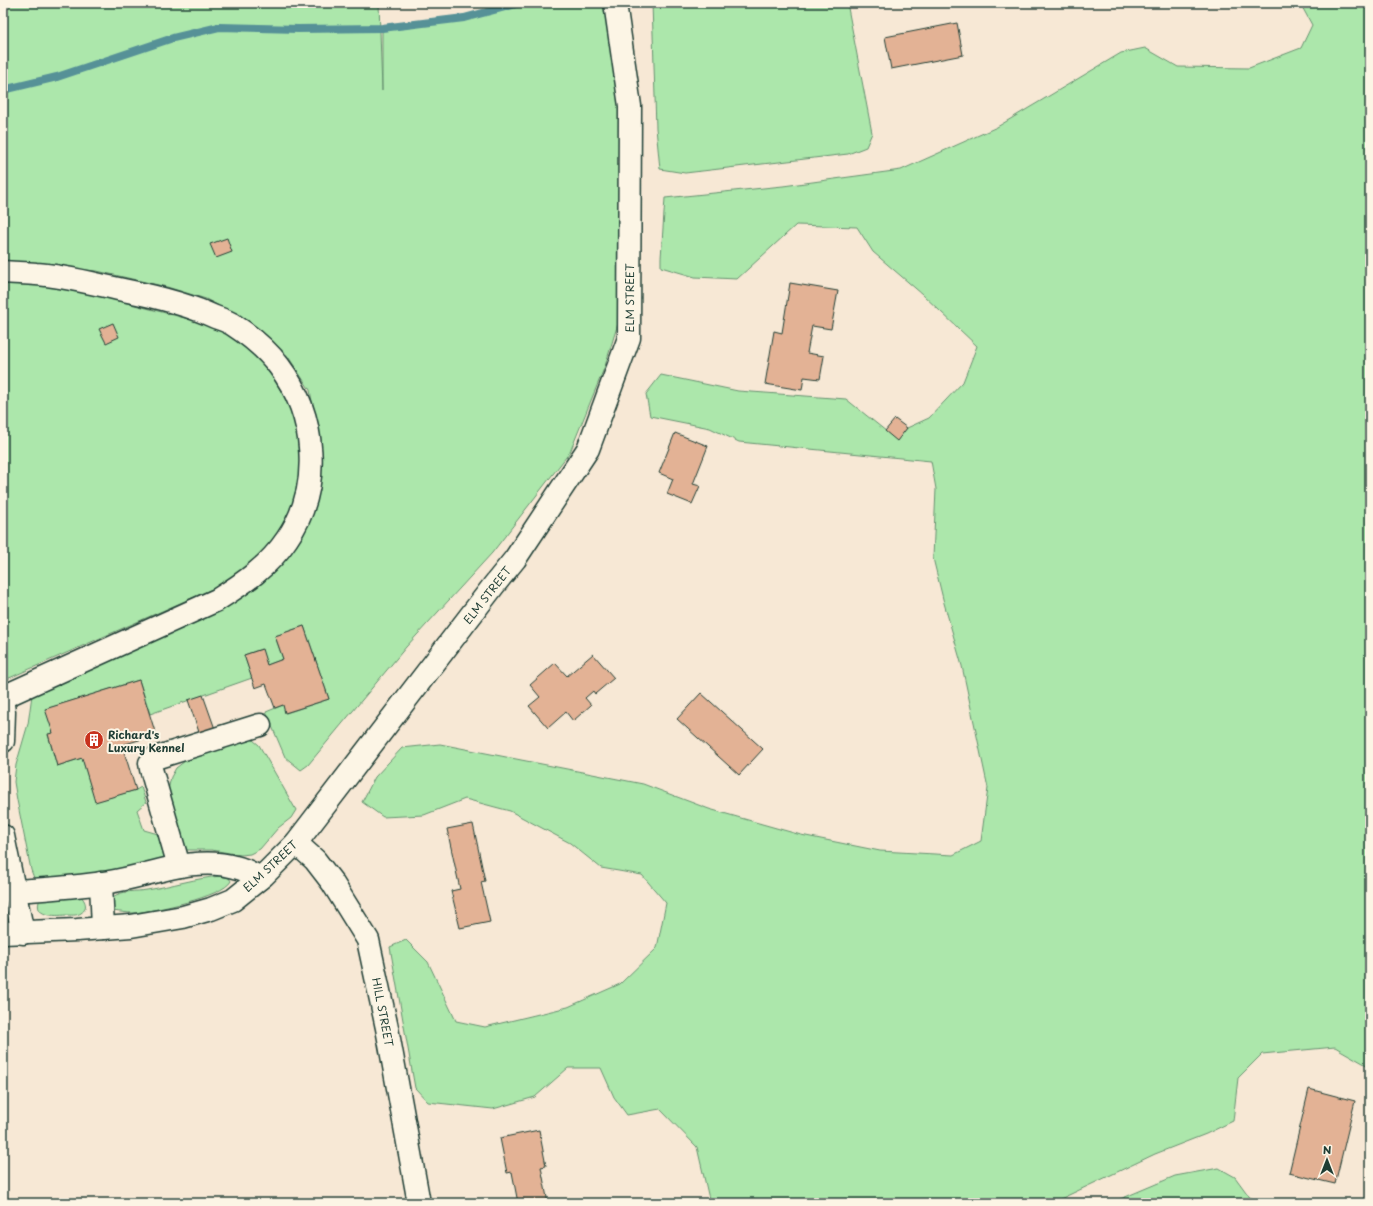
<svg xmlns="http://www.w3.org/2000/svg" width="1373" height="1206" font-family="'Playpen Sans',sans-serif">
	<rect width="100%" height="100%" fill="#f7e8d5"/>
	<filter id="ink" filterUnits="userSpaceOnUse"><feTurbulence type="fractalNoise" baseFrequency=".025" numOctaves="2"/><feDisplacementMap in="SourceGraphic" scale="8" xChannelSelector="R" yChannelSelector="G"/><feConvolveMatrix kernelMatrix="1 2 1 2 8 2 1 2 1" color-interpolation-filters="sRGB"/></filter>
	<g filter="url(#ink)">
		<g fill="#ace7ab" stroke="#669270">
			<path d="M 3,3 L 379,3 L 382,91 L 382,28 L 464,18 L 508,3 L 603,3 L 607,12 L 618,81 L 622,247 L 619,320 L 605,366 L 570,452 L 492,553 L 406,647 L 308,765 L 301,770 L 285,757 L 266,712 L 283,705 L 286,713 L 329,699 L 304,626 L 275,636 L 283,659 L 267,665 L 261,649 L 244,655 L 252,678 L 150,714 L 139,680 L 46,709 L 53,733 L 48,735 L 57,766 L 82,758 L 96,801 L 136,790 L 141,787 L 146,802 L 137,810 L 144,830 L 158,834 L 166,859 L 117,872 L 40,882 L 34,878 L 31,870 L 17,800 L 14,782 L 16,765 L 28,724 L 32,695 L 278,567 L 316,423 L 310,390 L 287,355 L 255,326 L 206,299 L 167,287 L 97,271 L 3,263 Z"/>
			<path d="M 652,3 L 853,3 L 848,8 L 872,133 L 866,147 L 848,154 L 685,173 L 660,169 L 656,128 Z"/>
			<path d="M 1300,3 L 1370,3 L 1370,1067 L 1335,1047 L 1262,1054 L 1238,1078 L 1233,1121 L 1206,1134 L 1155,1154 L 1052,1203 L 710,1203 L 697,1147 L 660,1109 L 627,1115 L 614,1097 L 601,1068 L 568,1068 L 535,1097 L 493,1109 L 428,1102 L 415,1088 L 390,947 L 406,940 L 428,962 L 456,1021 L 485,1027 L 568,1007 L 620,984 L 657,948 L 666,903 L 642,875 L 601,868 L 570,843 L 510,811 L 465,799 L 424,815 L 383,817 L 362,802 L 375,777 L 402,748 L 440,744 L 643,784 L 709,809 L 801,835 L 880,851 L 953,855 L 981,841 L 988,788 L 962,666 L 944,603 L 933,558 L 936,489 L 931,461 L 739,442 L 710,428 L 650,416 L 646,394 L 661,375 L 738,391 L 846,399 L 897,440 L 907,428 L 929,418 L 963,382 L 977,346 L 922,294 L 873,252 L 857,227 L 796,225 L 737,279 L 695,277 L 661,267 L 661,258 L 665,198 L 783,186 L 901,170 L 997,127 L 1121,53 L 1145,48 L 1178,67 L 1249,68 L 1301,48 L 1312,25 Z"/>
			<path d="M 3,284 L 61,286 L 212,325 L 236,338 L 256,356 L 272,376 L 289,405 L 299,436 L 301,463 L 297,490 L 288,517 L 274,541 L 250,565 L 219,586 L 7,679 L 3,664 Z"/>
			<path d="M 247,738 L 253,740 L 259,745 L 296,810 L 291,818 L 278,828 L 260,849 L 250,854 L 241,855 L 212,850 L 186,850 L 168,790 L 171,777 L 176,768 L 185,761 L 240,740 Z"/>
			<path d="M 221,876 L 229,878 L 231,881 C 223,897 153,911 134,913 C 127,913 120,912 113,911 L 112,902 L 113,897 C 122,890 136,892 147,890 C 172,886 196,878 221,876 Z"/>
			<path d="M 79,895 C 85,899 89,908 81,913 C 77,916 70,915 66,915 C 55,916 32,917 40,899 Z"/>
			<path d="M 1219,1168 L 1235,1177 L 1254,1203 L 1111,1203 L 1175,1176 Z"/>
		</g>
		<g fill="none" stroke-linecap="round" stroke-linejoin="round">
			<path stroke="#569197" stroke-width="8" d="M 3,90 L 57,77 L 173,38 L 219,27 L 298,29 L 382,28 L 464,18 L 520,3"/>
		</g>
		<g fill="#e3b295" stroke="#1f3d34">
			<path d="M 957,23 L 963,55 L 891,69 L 885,37 Z"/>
			<path d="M 227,238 L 232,252 L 216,258 L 210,244 Z"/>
			<path d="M 790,283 L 838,291 L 831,329 L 812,326 L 807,353 L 824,356 L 820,379 L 804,377 L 802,390 L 765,384 L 774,331 L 782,333 Z"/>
			<path d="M 113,323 L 119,337 L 106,343 L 99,329 Z"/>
			<path d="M 895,419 L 907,428 L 897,441 L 885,431 Z"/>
			<path d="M 675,433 L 708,446 L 693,484 L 700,486 L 692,504 L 667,494 L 673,479 L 659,473 Z"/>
			<path d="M 304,626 L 329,699 L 285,713 L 283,705 L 275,708 L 266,684 L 255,688 L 244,655 L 262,649 L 267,665 L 283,659 L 275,636 Z"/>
			<path d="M 593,654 L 614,678 L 595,694 L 593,691 L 585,698 L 591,705 L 573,721 L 566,712 L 548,728 L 529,706 L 540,697 L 530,685 L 555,663 L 567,676 Z"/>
			<path d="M 139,680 L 156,735 L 122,745 L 136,790 L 95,802 L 82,758 L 57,766 L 48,734 L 53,733 L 45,709 Z"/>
			<path d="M 701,693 L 763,749 L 739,775 L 677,719 Z"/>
			<path d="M 203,695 L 215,729 L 200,735 L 188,700 Z"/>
			<path d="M 473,824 L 485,881 L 481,882 L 490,922 L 460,928 L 451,891 L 460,889 L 447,829 Z"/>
			<path d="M 1309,1089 L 1355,1101 L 1335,1184 L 1289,1173 Z"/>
			<path d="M 539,1130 L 546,1166 L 541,1167 L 548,1203 L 518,1203 L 512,1172 L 507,1173 L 500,1138 Z"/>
		</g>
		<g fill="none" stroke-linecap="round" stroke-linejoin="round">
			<defs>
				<g id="minor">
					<path d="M 3,272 C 14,273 25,273 36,274 C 67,276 98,285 128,291 C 158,297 187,304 215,317 C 221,319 227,321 232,324 C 249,335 267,350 279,366 C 316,415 323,487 287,539 C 269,566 244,583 217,600 L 3,697"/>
					<path d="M 3,705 L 4,712 L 3,741"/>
					<path d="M 3,836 L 23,933"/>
					<path d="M 296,843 L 315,860 L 332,882 L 368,940 L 387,1028 L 419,1203"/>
					<path d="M 179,866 L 151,769 L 150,763 L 155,758 L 260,725"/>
					<path d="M 101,883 L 103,928"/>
					<path d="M 15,891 C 46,889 78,887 109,882 C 150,876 193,855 235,867 C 244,869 252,873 260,878"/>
					<path d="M 3,933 L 77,930 L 131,926 L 183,917 L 211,909 L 233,900 L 264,875 L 296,843 L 494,585 L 515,559 L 588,449 L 629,338 L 630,106 L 615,3"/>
				</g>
			</defs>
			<use href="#minor" stroke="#1f3d34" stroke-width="25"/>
			<use href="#minor" stroke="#fcf5e5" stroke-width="22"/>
		</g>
	</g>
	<defs>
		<symbol id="building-disc" viewBox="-11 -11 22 22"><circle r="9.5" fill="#c8321e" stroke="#fcf5e5"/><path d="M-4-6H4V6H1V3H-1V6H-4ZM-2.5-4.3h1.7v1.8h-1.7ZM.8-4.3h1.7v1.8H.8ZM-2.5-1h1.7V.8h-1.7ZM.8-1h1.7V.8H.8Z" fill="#fff"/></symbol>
	</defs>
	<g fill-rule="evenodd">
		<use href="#building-disc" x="83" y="729" width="22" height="22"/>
	</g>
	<g text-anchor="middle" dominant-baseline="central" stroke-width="4" stroke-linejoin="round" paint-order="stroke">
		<g font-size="11" fill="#1f3d34" stroke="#fcf5e5">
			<text transform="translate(629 298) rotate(-90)">ELM STREET</text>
			<text transform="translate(487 595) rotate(-52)">ELM STREET</text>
			<text transform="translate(270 866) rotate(-43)">ELM STREET</text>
			<text transform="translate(383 1012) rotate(79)">HILL STREET</text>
		</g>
		<g font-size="11" font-weight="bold" fill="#1f3d34" stroke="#fcf5e5" text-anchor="start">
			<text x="108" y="734">Richard's<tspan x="108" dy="13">Luxury Kennel</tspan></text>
		</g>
	</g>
	<rect width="1373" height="1206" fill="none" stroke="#fcf5e5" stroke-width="16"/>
	<rect x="8" y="8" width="1357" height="1190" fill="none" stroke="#1f3d34" stroke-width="1.5" filter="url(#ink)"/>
	<g transform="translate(1327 1160)" stroke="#fcf5e5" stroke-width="3" paint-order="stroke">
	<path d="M0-3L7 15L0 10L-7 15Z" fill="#1f3d34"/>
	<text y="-6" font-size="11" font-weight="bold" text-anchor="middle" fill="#1f3d34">N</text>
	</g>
</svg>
